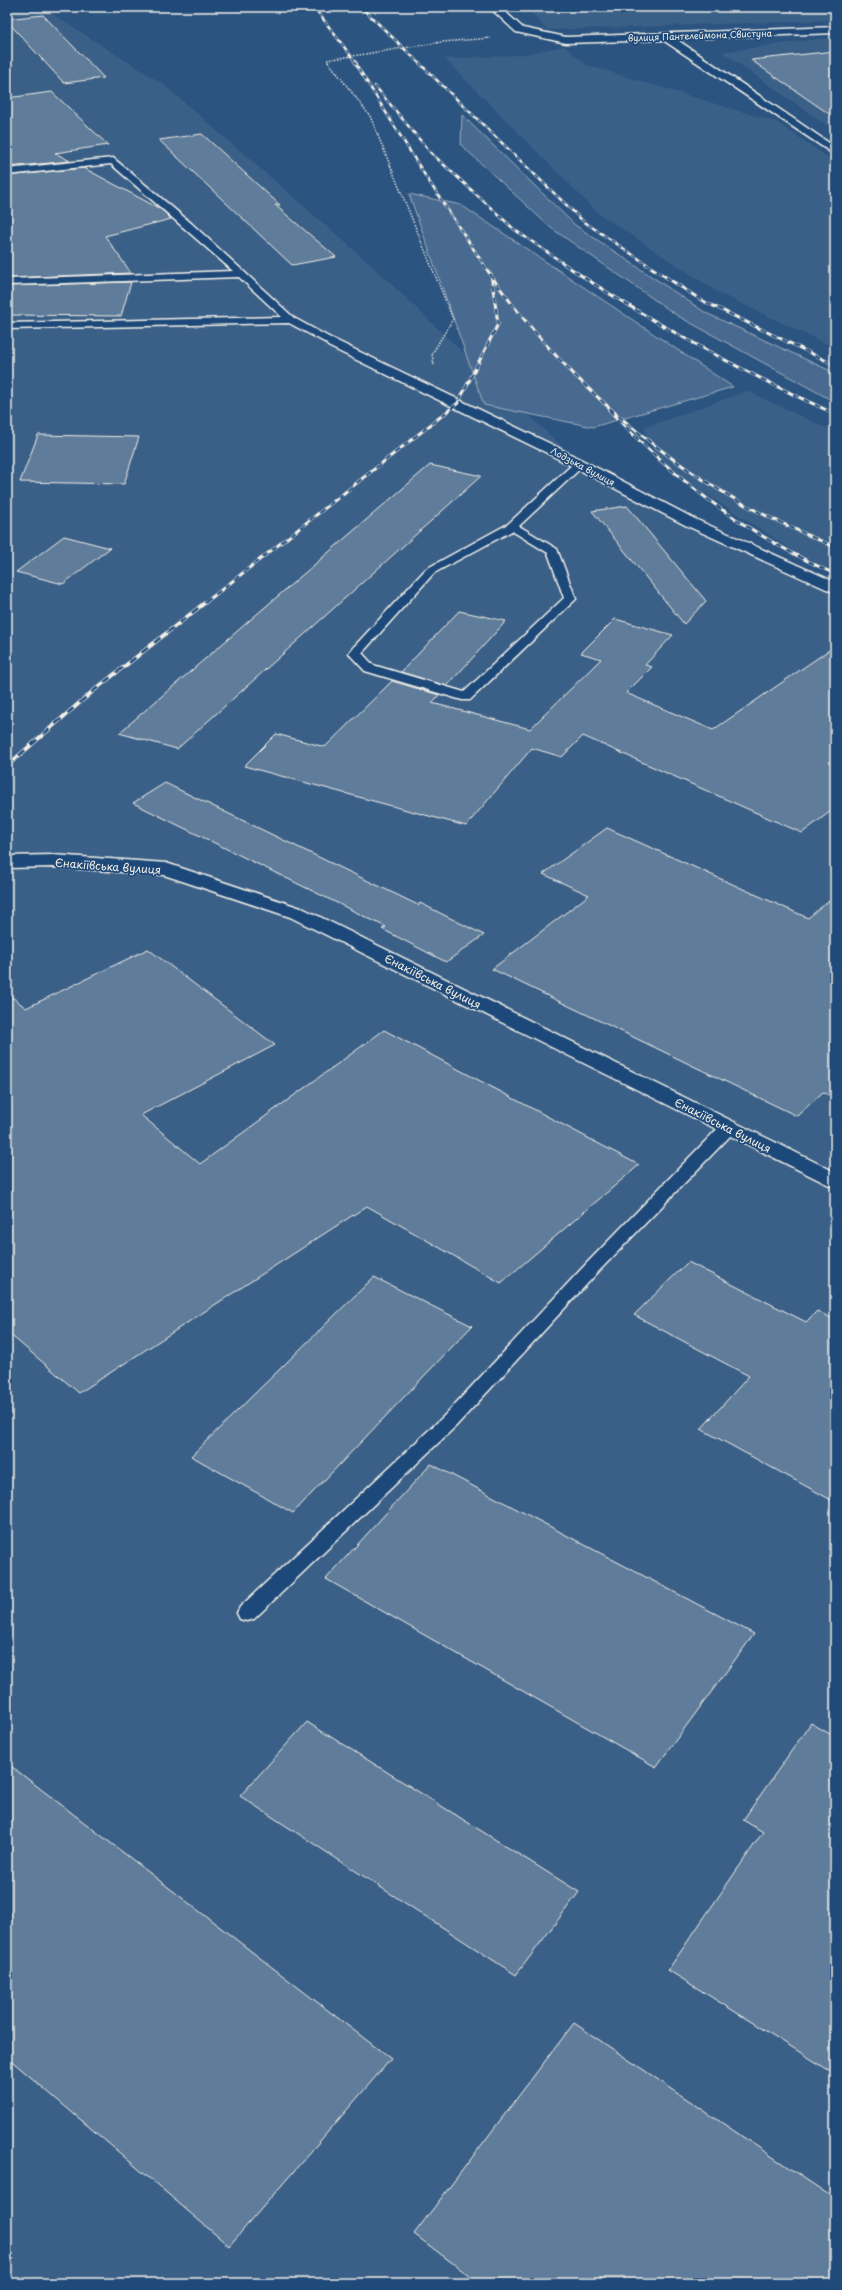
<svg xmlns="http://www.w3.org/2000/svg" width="842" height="2290" font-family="'Playpen Sans',sans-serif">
	<rect width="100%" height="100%" fill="#2c5481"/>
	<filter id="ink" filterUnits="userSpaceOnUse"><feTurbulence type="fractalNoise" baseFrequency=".025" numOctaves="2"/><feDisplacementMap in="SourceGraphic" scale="8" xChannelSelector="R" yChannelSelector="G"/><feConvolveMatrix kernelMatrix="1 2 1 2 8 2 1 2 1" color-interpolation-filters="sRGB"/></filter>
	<g filter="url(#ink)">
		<g fill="#3b6088">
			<path d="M 7,7 L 41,7 L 163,84 L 368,262 L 597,480 L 835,594 L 835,2283 L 7,2283 Z"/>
			<path d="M 527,7 L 835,7 L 835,20 L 547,30 Z"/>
			<path d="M 819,39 L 835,39 L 835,131 L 722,52 Z"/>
			<path d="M 564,46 L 587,65 L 776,122 L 835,162 L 835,348 L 719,293 L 598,213 L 445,59 L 519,55 Z"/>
			<path d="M 747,391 L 835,432 L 835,570 L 805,558 L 658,463 L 644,428 Z"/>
		</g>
		<g fill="#496b90" stroke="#9eaebc">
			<path d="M 462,115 L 575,225 L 706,313 L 835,373 L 835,402 L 678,316 L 551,228 L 461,145 Z"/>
			<path d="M 409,194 L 461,205 L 733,387 L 593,427 L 484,405 Z"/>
		</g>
		<g fill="#5e7b9a" stroke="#f4f1e8">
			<path d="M 43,15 L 104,78 L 64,83 L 7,21 L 7,19 Z"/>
			<path d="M 835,51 L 835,118 L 751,60 Z"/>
			<path d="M 52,92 L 108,145 L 55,153 L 70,161 L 7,167 L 7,98 Z"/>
			<path d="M 202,134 L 280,205 L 275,205 L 336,257 L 292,265 L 159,140 Z"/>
			<path d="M 84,168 L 162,210 L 171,219 L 105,236 L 131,273 L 7,278 L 7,176 Z"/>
			<path d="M 131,282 L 121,316 L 7,315 L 7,286 Z"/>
			<path d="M 38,435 L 139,437 L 124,484 L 20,482 Z"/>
			<path d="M 430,465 L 481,476 L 177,749 L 119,733 Z"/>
			<path d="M 627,506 L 706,601 L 684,624 L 592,511 Z"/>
			<path d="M 64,536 L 110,548 L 63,584 L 16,572 Z"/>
			<path d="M 459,611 L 506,621 L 447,686 L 401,672 Z"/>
			<path d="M 615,619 L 673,635 L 645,665 L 652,667 L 626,693 L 713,730 L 835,646 L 835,808 L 802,833 L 583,736 L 562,757 L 532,748 L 466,826 L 244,766 L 276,734 L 325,747 L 392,681 L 439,695 L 432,703 L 530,729 L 601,659 L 581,653 Z"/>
			<path d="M 165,783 L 418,905 L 420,903 L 484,935 L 446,962 L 382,929 L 386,927 L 133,803 Z"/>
			<path d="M 607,828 L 808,918 L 835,896 L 835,1098 L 823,1092 L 797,1116 L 492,969 L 589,895 L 543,874 Z"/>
			<path d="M 148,949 L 275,1045 L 141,1115 L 200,1164 L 384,1030 L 639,1165 L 501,1283 L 367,1206 L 79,1393 L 7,1332 L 7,993 L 26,1008 Z"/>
			<path d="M 688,1262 L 806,1322 L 817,1311 L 835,1320 L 835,1502 L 701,1429 L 749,1376 L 634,1315 Z"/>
			<path d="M 374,1277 L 472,1326 L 293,1513 L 191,1456 Z"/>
			<path d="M 431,1464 L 754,1634 L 656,1767 L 326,1579 Z"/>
			<path d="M 307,1722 L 579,1892 L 516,1975 L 240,1796 Z"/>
			<path d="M 811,1723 L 835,1737 L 835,2074 L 668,1970 L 763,1832 L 743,1820 Z"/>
			<path d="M 7,1763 L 391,2059 L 229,2246 L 7,2057 Z"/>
			<path d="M 574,2023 L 835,2199 L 835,2283 L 479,2283 L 414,2234 Z"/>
		</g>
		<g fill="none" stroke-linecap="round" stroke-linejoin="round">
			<defs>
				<g id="service">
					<path d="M 113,158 L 191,223 L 294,318 L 336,341 L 336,345 L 330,345 L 289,323 L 7,329 L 7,323 L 282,317 L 239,277 L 7,285 L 7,279 L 233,271 L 111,164 L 7,175 L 7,169 Z"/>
					<path d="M 579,461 L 583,462 L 583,466 L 519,526 L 557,549 L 576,599 L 470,700 L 462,700 L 365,671 L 351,656 L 349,653 L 351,650 L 426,569 L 508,524 L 575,462 ZM 512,531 L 548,553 L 564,598 L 464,692 L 373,665 L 362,653 L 434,573 Z"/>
					<path d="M 728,1123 L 734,1124 L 736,1128 L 734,1132 L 599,1271 L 456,1426 L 254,1619 L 247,1621 L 240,1619 L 237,1613 L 240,1607 L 444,1416 L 587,1263 L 722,1124 Z"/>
				</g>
				<g id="minor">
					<path d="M 489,7 L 500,7 L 523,28 L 566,37 L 835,27 L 835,33 L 676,39 L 835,147 L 835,155 L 663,40 L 566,43 L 516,32 Z"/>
					<path d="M 333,339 L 555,446 L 695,519 L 835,582 L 835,593 L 685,525 L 545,452 L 328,346 L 326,343 Z"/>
				</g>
				<path id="tertiary" d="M 53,855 L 166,863 L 304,909 L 835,1172 L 835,1188 L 290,917 L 164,875 L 53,867 L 7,868 L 7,856 Z"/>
			</defs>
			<use href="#service" stroke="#f4f1e8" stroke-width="3"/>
			<use href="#minor" stroke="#f4f1e8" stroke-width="3"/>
			<use href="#tertiary" stroke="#f4f1e8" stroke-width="3"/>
			<path stroke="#f4f1e8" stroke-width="1.5" stroke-dasharray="1.5 1.5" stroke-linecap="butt" d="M 434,365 L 432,354 L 453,319 L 370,116 L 327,60 L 442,42 L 491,38"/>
			<use href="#service" fill="#1f4a7a" fill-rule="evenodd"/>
			<use href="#minor" fill="#1f4a7a" fill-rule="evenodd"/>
			<use href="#tertiary" fill="#1f4a7a" fill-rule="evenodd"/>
			<defs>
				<g id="rail-far2">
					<path d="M 314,7 L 357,64"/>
					<path d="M 361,7 L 583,221 L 648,265"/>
					<path d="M 354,61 L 426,177 L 484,265"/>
					<path d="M 375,86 L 430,152 L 515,230 L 566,265"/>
				</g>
				<g id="rail-far1">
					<path d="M 483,264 C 549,362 644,449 747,506 C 776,521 805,534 835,547"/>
					<path d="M 564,264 C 651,323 739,370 835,414"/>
					<path d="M 646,264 L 701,300 L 835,365"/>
					<path d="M 609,410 C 676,481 746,534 835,574"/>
					<path d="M 206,602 L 458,403 L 498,324 L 491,274"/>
				</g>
				<path id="rail" d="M 7,766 L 92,692 L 207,601"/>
			</defs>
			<use href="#rail-far2" stroke="#f4f1e8" stroke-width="2.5"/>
			<use href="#rail-far1" stroke="#f4f1e8" stroke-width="3"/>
			<use href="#rail" stroke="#f4f1e8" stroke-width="4"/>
			<use href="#rail-far2" stroke="#1f4a7a" stroke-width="1.5" stroke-dasharray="4.5" stroke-linecap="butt"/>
			<use href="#rail-far1" stroke="#1f4a7a" stroke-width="2" stroke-dasharray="6" stroke-linecap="butt"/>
			<use href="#rail" stroke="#1f4a7a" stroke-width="2.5" stroke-dasharray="8" stroke-linecap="butt"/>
		</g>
	</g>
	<g text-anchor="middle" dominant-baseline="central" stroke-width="3.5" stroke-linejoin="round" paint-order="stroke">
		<g font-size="9" fill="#f4f1e8" stroke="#1f4a7a">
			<text transform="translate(700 35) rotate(-2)">вулиця Пантелеймона Свистуна</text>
			<text transform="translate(583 466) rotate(28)">Лодзька вулиця</text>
		</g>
		<g font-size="11" fill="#f4f1e8" stroke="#1f4a7a">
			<text transform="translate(108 866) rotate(4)">Єнакіївська вулиця</text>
			<text transform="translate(433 981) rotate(27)">Єнакіївська вулиця</text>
			<text transform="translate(723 1125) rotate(27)">Єнакіївська вулиця</text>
		</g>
	</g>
	<rect width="842" height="2290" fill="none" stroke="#1f4a7a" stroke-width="24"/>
	<rect x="12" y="12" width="818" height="2266" fill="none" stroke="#f4f1e8" stroke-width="1.5" filter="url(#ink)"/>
</svg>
